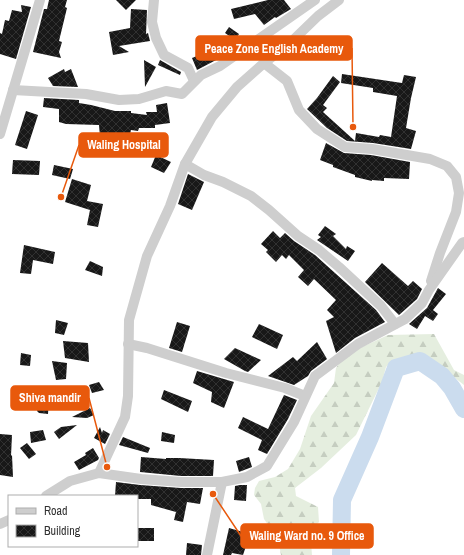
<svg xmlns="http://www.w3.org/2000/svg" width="464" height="555" font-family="'Archivo Narrow',sans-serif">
	<defs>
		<pattern id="forest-firs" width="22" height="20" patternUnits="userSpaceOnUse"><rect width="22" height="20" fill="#e5eedf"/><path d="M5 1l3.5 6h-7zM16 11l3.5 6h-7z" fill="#c5cdc0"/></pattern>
		<pattern id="building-cross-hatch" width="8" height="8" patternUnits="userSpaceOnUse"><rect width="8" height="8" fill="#181818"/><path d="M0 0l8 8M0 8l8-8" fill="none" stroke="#313131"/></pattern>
	</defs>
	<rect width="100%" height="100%" fill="#fff"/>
	<path fill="url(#forest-firs)" d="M 434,334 L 454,370 L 464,375 L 464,385 L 432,360 L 415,357 L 391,362 L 386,367 L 382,382 L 356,435 L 321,468 L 295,488 L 296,496 L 318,507 L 319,522 C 310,531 311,543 312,555 L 281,555 L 278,539 L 264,519 L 261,504 L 254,495 L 255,488 L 259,481 L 275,477 L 288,469 L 300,449 L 311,416 L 334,383 L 336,368 L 345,355 L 388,335 Z"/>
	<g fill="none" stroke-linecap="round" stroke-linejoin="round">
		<path stroke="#cbdcee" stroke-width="18" d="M 341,555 L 342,500 L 370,437 L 396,368 L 420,361 L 442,376 L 452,388 L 464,409"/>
	</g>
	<g fill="url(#building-cross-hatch)">
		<path d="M 49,0 L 67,0 L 65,7 L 67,8 L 59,41 L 62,42 L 59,52 L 61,58 L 33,52 L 44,9 L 47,9 Z"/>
		<path d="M 116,0 L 136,0 L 126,10 Z"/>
		<path d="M 268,0 L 284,0 L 291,9 L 276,18 L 275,17 L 264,25 L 255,14 L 234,19 L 231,9 Z"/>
		<path d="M 21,5 L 31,7 L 16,59 L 0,54 L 0,33 L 2,34 L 5,20 L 9,21 L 12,10 L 22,12 Z"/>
		<path d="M 131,9 L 147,10 L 146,34 L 148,33 L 150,41 L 119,46 L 129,52 L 113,55 L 109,32 L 130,28 Z"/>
		<path d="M 229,27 L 239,34 L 235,40 L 225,33 Z"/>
		<path d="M 214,49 L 218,59 L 197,70 L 192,58 Z"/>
		<path d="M 144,60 L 156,67 L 145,87 Z"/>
		<path d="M 160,60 L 181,72 L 180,75 L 158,65 Z"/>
		<path d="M 64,69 L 65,72 L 71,69 L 78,87 L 53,86 L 48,78 Z"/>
		<path d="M 342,74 L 402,83 L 404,75 L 416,77 L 411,98 L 406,128 L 416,131 L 411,149 L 373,143 L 347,141 L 327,128 L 307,109 L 317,98 L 333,76 L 340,82 L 323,105 L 327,108 L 323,112 L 355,141 L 356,133 L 379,137 L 380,135 L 391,137 L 397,96 L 373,92 L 373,88 L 341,83 Z"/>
		<path d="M 44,98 L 79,100 L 79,103 L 91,105 L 115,111 L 131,111 L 131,113 L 147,115 L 146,112 L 157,112 L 156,105 L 167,103 L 170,123 L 155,125 L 155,128 L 139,128 L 138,131 L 131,130 L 127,147 L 100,137 L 99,125 L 66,124 L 59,122 L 59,109 L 43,107 Z"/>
		<path d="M 26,111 L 38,115 L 27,149 L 15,145 Z"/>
		<path d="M 326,143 L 344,153 L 371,155 L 410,162 L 409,179 L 384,178 L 384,181 L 372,180 L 372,181 L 355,177 L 355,175 L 333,167 L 333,165 L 320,160 Z"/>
		<path d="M 156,155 L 171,162 L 164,173 L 151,167 Z"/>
		<path d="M 13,160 L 40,161 L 39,175 L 12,174 Z"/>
		<path d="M 54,165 L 73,169 L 70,179 L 52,175 Z"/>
		<path d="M 188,174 L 204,182 L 192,210 L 178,204 Z"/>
		<path d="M 72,179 L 91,185 L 87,201 L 103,204 L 98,227 L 87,225 L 90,210 L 65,202 Z"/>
		<path d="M 325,226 L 336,234 L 333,236 L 346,249 L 347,246 L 355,251 L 348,261 L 317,240 L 321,237 L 318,235 Z"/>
		<path d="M 273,231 L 280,238 L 285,233 L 294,241 L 315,255 L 376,310 L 385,322 L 355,338 L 336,353 L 326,321 L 334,317 L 327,310 L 336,300 L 314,279 L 308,286 L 298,277 L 304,270 L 289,255 L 286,259 L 282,255 L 276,262 L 266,252 L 268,250 L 261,244 Z"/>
		<path d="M 24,245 L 55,252 L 53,264 L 33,260 L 31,274 L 20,273 Z"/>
		<path d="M 90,261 L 103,267 L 102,276 L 85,270 Z"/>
		<path d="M 382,263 L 408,286 L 413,281 L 422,289 L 417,299 L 399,315 L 365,282 Z"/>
		<path d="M 438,288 L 446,294 L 433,310 L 438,314 L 433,321 L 425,316 L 417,329 L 409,324 L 427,308 Z"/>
		<path d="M 56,320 L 68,323 L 64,335 L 55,333 Z"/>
		<path d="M 177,322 L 190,326 L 182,352 L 169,348 Z"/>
		<path d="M 259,324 L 283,335 L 277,349 L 252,337 Z"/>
		<path d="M 63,341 L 88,343 L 89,362 L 65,358 Z"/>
		<path d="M 317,342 L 327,359 L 311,371 L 308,376 L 294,385 L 268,376 L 293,357 L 297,361 Z"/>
		<path d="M 235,348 L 261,360 L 248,372 L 245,371 L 224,359 Z"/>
		<path d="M 21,353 L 31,355 L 30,366 L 20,365 Z"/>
		<path d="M 52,361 L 67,363 L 66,379 L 56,380 Z"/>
		<path d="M 197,371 L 234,382 L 224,408 L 211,402 L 212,392 L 193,383 Z"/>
		<path d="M 99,382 L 104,390 L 92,393 L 89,385 Z"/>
		<path d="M 164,390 L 192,401 L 188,412 L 161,399 Z"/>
		<path d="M 284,395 L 297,400 L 288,419 L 267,454 L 258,450 L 262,440 L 238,428 L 243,417 L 268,429 Z"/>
		<path d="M 35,398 L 49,400 L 48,414 L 39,413 L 37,411 Z"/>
		<path d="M 90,408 L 94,415 L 87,418 L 72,417 Z"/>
		<path d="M 77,425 L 59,439 L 54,432 L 61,427 Z"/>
		<path d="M 100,427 L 102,433 L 103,430 L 110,434 L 105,444 L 94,438 Z"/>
		<path d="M 43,430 L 46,440 L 31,443 L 30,432 Z"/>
		<path d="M 162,432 L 175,435 L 174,443 L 161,441 Z"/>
		<path d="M 0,434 L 12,435 L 11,456 L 12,455 L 13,477 L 0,475 Z"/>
		<path d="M 123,437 L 150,448 L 148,453 L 119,445 Z"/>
		<path d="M 27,443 L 36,454 L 29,459 L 20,448 Z"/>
		<path d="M 93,448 L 99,458 L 98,460 L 79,470 L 74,462 L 86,455 L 85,453 Z"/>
		<path d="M 141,457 L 166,459 L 166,458 L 179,458 L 214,460 L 213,476 L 181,476 L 140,472 Z"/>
		<path d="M 249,457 L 252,467 L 239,472 L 236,461 Z"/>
		<path d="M 116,482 L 140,485 L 181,488 L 203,488 L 200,504 L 187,502 L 183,522 L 174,520 L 176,512 L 151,505 L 151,499 L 137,499 L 137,496 L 115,496 Z"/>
		<path d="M 240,485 L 247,485 L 246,501 L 234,500 L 235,486 Z"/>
		<rect x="137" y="528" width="17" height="13"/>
		<path d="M 229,528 L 250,534 L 243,555 L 232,553 L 231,555 L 223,555 Z"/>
		<path d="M 187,543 L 202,545 L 201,555 L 186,555 Z"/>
	</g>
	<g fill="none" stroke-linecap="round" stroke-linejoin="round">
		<g stroke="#cecece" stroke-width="10">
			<path d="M 154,0 L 152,22 L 156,38 L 164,55 L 188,68 L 194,81"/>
			<path d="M 264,63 L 287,81 L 299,110 L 317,129 L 345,147 L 372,149 L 430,159 L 447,166 L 456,177 L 459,193 L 456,212 L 440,253 L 431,281"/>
			<path d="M 13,90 L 86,94 L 119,100 L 139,99 L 166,91 L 182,94 L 201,75 L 220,66 L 315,0"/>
			<path d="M 0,134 L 40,0"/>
			<path d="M 185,164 L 204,175 L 223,182 L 251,196 L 269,210 L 298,236 L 319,250 L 339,267 L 381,306 L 395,324"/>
			<path d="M 128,344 L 147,348 L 226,373 L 285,388 L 305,396"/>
			<path d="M 99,473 L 125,417 L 128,396 L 129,320 L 147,256 L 170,206 L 185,164 L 212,117 L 237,87 L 264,63 L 289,44 L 318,16 L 339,0"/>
			<path d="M 46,496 L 70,481 L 99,473 L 141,479 L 181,482 L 222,482 L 247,477 L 267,466 L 294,422 L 315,376 L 358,344 L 405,319 L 422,303 L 429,290 L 462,243 L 464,242"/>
			<path d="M 0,524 L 9,520"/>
			<path d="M 207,555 L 222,482"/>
		</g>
	</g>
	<path fill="none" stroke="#e8590c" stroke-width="1.5" d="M353 127L352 48M61 197L79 145M107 467L89 398M213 494L241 536"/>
	<g fill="#e8590c" stroke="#fff" stroke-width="1.5">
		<circle cx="353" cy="127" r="4"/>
		<circle cx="61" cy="197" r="4"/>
		<circle cx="107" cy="467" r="4"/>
		<circle cx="213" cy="494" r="4"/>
	</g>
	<g fill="#e8590c" stroke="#e8590c" stroke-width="1.5">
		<rect x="196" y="36" width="156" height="24" rx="4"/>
		<rect x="79" y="133" width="89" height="24" rx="4"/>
		<rect x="11" y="386" width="78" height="24" rx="4"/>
		<rect x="241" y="524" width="132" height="24" rx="4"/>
	</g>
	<g font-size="12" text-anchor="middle" font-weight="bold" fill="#fff">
		<text x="274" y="53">Peace Zone English Academy</text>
		<text x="124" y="149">Waling Hospital</text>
		<text x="50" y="402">Shiva mandir</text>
		<text x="307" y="540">Waling Ward no. 9 Office</text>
	</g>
	<rect x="8" y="495" width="130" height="52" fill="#ffffff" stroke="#adadad"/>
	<rect x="16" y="508" width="20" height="6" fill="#cecece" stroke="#adadad"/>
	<text x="44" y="515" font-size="12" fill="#313131">Road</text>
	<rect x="16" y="525" width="20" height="12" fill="url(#building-cross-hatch)" stroke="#adadad"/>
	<text x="44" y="535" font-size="12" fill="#313131">Building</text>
</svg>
